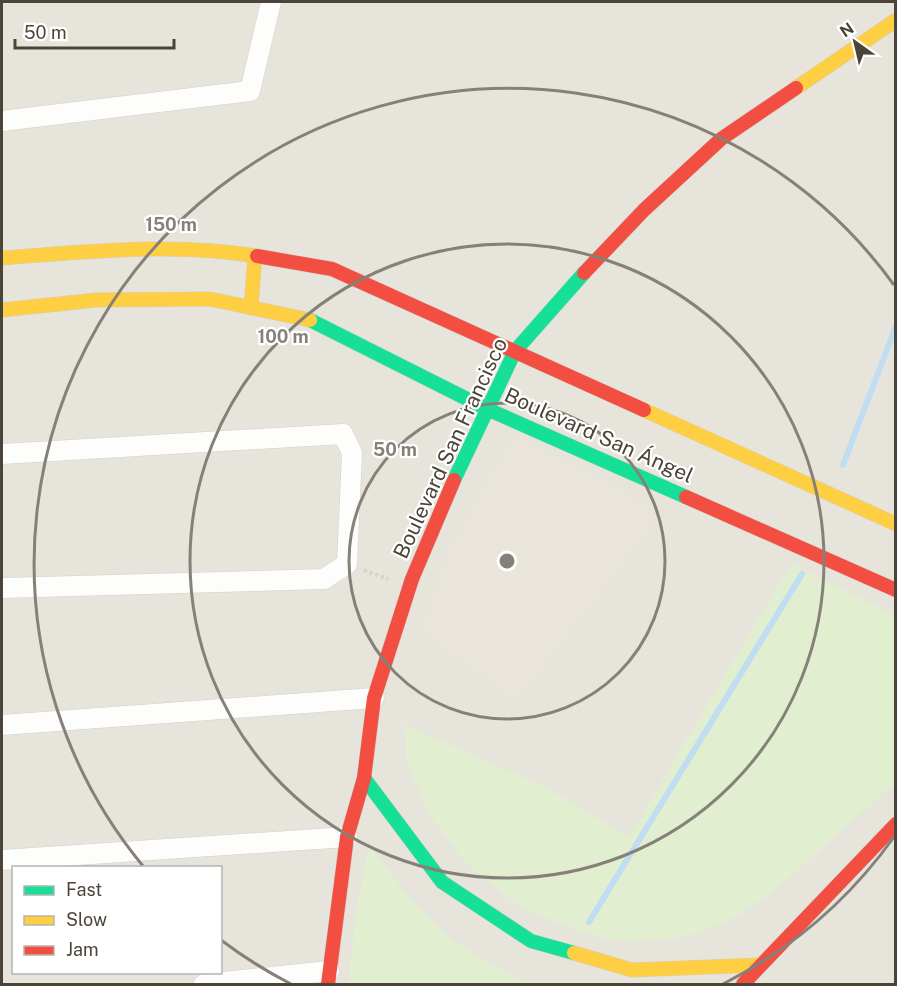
<svg xmlns="http://www.w3.org/2000/svg" width="897" height="986" font-family="'Public Sans',sans-serif">
	<rect width="100%" height="100%" fill="#f4f2ee"/>
	<path fill="#e7e4dc" fill-rule="evenodd" d="M 2,2 L 895,2 L 895,984 L 2,984 ZM 14,868 L 220,868 L 220,972 L 14,972 Z"/>
	<path fill="#eae5da" d="M 515,436 L 660,513 L 517,699 L 423,631 L 451,548 Z"/>
	<g fill="#e1eecf">
		<path d="M 791,564 L 895,616 L 895,783 L 774,891 L 730,920 L 689,936 L 636,942 L 603,939 L 524,910 L 466,863 L 430,816 L 407,762 L 404,724 L 543,786 L 629,837 Z"/>
		<path d="M 369,844 L 408,896 L 453,941 L 519,980 L 534,984 L 348,984 L 356,912 Z"/>
	</g>
	<g fill="none" stroke-linecap="round" stroke-linejoin="round">
		<g stroke="#c0ddf1" stroke-width="6">
			<path d="M 843,465 L 896,326"/>
			<path d="M 589,922 L 802,574"/>
		</g>
		<defs>
			<g id="street">
				<path d="M 2,121 L 250,91 L 271,2"/>
				<path d="M 2,454 L 343,434 L 352,453 L 347,564 L 324,579 L 2,588"/>
				<path d="M 2,725 L 374,698"/>
				<path d="M 2,860 L 347,837"/>
				<path d="M 204,984 L 329,971"/>
			</g>
			<g id="fast">
				<path d="M 310,320 L 487,409 L 686,497"/>
				<path d="M 454,480 L 515,351 L 584,273"/>
				<path d="M 364,778 L 442,882 L 531,941 L 574,953"/>
			</g>
			<g id="slow">
				<path d="M 796,88 L 896,20"/>
				<path d="M 2,258 C 86,252 173,242 257,256"/>
				<path d="M 251,308 L 255,256"/>
				<path d="M 2,310 L 96,300 L 210,299 L 310,320"/>
				<path d="M 644,410 L 896,524"/>
				<path d="M 574,953 L 632,970 L 760,965"/>
			</g>
			<g id="jam">
				<path d="M 257,256 L 332,269 L 644,410"/>
				<path d="M 584,273 L 644,210 L 721,139 L 796,88"/>
				<path d="M 686,497 L 896,590"/>
				<path d="M 328,984 L 347,837 L 364,778 L 374,698 L 412,579 L 454,480"/>
				<path d="M 743,984 L 896,824"/>
			</g>
		</defs>
		<use href="#street" stroke="#d2d0cb" stroke-width="21"/>
		<use href="#fast" stroke="#d3cfc5" stroke-width="15"/>
		<use href="#slow" stroke="#d3cfc5" stroke-width="15"/>
		<use href="#jam" stroke="#d3cfc5" stroke-width="15"/>
		<path stroke="#d3d2cc" stroke-width="4" stroke-dasharray="3 3" stroke-linecap="butt" d="M 364,570 L 388,579"/>
		<use href="#street" stroke="#fdfdfc" stroke-width="20"/>
		<use href="#fast" stroke="#16e098" stroke-width="14"/>
		<use href="#slow" stroke="#ffcf43" stroke-width="14"/>
		<use href="#jam" stroke="#f24e42" stroke-width="14"/>
	</g>
	<g fill="none" stroke="#868178" stroke-width="3">
		<circle cx="507" cy="561" r="158"/>
		<circle cx="507" cy="561" r="317"/>
		<path d="M894 837A475 475 0 0 1 723 984M291 984A475 475 0 0 1 221 940M143 866A475 475 0 1 1 894 285"/>
	</g>
	<g text-anchor="middle" dominant-baseline="central" stroke-width="4.5" stroke-linejoin="round" paint-order="stroke">
		<g font-size="21" fill="#4b4439" stroke="#fff">
			<text transform="translate(599 435) rotate(24)">Boulevard San Ángel</text>
			<text transform="translate(450 448) rotate(-65)">Boulevard San Francisco</text>
		</g>
	</g>
	<circle cx="507" cy="561" r="9" fill="#868178" stroke="#fff" stroke-width="3"/>
	<g font-size="18" text-anchor="middle" font-weight="bold" fill="#868178" stroke="#fff" stroke-width="4.5" stroke-linejoin="round" paint-order="stroke">
		<text x="171" y="231">150 m</text>
		<text x="283" y="343">100 m</text>
		<text x="395" y="456">50 m</text>
	</g>
	<rect width="897" height="986" fill="none" stroke="#4b4439" stroke-width="6"/>
	<rect x="12" y="866" width="210" height="108" fill="#ffffff" stroke="#b7b4b0" stroke-width="1.5"/>
	<rect x="24" y="886" width="30" height="9" fill="#16e098" stroke="#b7b4b0" stroke-width="1.5"/>
	<text x="66" y="896" font-size="18" fill="#4b4439">Fast</text>
	<rect x="24" y="916" width="30" height="9" fill="#ffcf43" stroke="#b7b4b0" stroke-width="1.5"/>
	<text x="66" y="926" font-size="18" fill="#4b4439">Slow</text>
	<rect x="24" y="946" width="30" height="9" fill="#f24e42" stroke="#b7b4b0" stroke-width="1.5"/>
	<text x="66" y="956" font-size="18" fill="#4b4439">Jam</text>
	<g transform="translate(855 42) rotate(326)" stroke="#ffffff" stroke-width="4.5" paint-order="stroke">
	<path d="M0-4.5L10 22L0 15L-10 22Z" fill="#4b4439"/>
	<text y="-9" font-size="16" font-weight="bold" text-anchor="middle" fill="#4b4439">N</text>
	</g>
	<path d="M15 39v9h159v-9" fill="none" stroke="#4b4439" stroke-width="3"/>
	<text x="24" y="39" font-size="18" fill="#4b4439" stroke="#ffffff" stroke-width="4.5" paint-order="stroke">50 m</text>
</svg>
